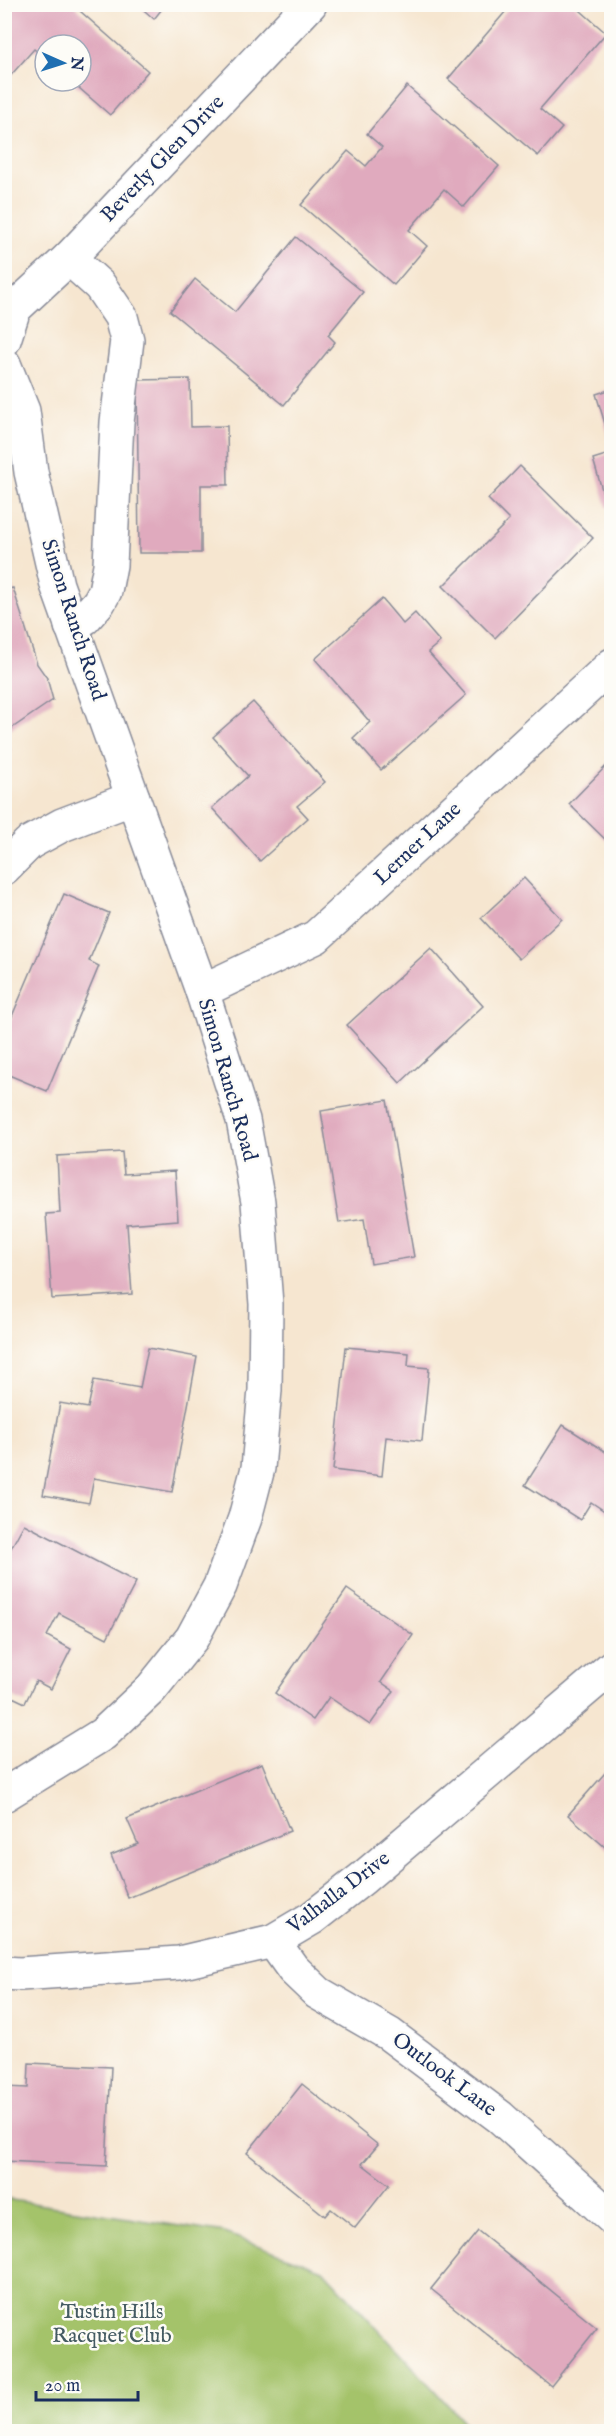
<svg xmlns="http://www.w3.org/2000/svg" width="616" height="2436" font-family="'IM FELL English',serif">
	<rect width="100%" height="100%" fill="#fdfcf7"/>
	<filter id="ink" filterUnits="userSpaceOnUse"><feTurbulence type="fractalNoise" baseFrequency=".0167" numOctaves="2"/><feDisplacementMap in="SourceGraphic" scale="12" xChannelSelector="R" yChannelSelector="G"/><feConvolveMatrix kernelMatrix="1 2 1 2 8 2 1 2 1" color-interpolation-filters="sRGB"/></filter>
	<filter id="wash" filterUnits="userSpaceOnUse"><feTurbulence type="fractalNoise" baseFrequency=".008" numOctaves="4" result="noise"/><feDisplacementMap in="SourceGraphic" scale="24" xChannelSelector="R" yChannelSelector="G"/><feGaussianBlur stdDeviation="1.35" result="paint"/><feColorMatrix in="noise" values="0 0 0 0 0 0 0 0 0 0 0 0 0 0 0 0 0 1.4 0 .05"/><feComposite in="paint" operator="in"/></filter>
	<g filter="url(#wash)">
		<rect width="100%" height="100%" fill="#f6e6d0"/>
		<path fill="#a4c36b" stroke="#607964" stroke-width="1.5" d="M 5,2199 L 225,2233 L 323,2270 L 472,2431 L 5,2431 Z"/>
		<g id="blocks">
			<g fill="#e0aabe">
				<path d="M 4,4 L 72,4 L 148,71 L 110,115 L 71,81 L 81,81 L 81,45 L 45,45 L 45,58 L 34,49 L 4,83 Z"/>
				<path d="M 137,4 L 166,4 L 154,19 Z"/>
				<path d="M 512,4 L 573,4 L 606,33 L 540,109 L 562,128 L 538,156 L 448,79 Z"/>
				<path d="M 407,86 L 499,166 L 464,207 L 444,189 L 409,230 L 427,246 L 394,285 L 301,205 L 348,151 L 366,166 L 382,147 L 367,134 Z"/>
				<path d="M 296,237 L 363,292 L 328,335 L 335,342 L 284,405 L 170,311 L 195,279 L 235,312 Z"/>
				<path d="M 190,379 L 191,427 L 227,426 L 228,485 L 201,485 L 201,553 L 139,553 L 137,380 Z"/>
				<path d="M 612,389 L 612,444 L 611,444 L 596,394 Z"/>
				<path d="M 612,453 L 612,506 L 607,507 L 593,459 Z"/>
				<path d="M 520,466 L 593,538 L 495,638 L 443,586 L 509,520 L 488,499 Z"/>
				<path d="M 13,588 L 37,664 L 47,678 L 53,700 L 5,733 L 11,751 L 4,756 L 4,590 Z"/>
				<path d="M 382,599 L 403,624 L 415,613 L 440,642 L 428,652 L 466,695 L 381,770 L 353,738 L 370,722 L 315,659 Z"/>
				<path d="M 253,702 L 325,782 L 297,806 L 308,818 L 260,861 L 212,808 L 248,776 L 213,737 Z"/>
				<path d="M 612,760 L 612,846 L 569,804 Z"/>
				<path d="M 524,878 L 562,919 L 519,959 L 481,918 Z"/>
				<path d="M 64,894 L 109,913 L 89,961 L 99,966 L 47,1091 L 4,1073 L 4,1035 Z"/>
				<path d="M 431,948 L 483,1006 L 400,1083 L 347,1025 Z"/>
				<path d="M 387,1100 L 414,1257 L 371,1264 L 364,1219 L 339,1223 L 321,1111 Z"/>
				<path d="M 122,1152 L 124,1174 L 175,1171 L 178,1220 L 127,1224 L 132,1294 L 52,1299 L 46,1214 L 60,1213 L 57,1156 Z"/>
				<path d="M 346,1347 L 409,1353 L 408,1366 L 429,1368 L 422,1441 L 386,1437 L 382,1476 L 333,1470 Z"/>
				<path d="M 148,1348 L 197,1357 L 172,1492 L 94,1478 L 89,1503 L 43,1495 L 60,1403 L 88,1408 L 94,1380 L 140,1388 Z"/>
				<path d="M 563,1425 L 612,1456 L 612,1516 L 591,1502 L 580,1520 L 525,1485 Z"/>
				<path d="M 24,1524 L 136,1582 L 107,1638 L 59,1613 L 47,1636 L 71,1649 L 51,1689 L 36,1681 L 25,1703 L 4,1693 L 4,1561 Z"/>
				<path d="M 347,1589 L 413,1635 L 381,1682 L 394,1691 L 370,1725 L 329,1697 L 313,1720 L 275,1693 Z"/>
				<path d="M 262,1763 L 290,1831 L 128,1898 L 111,1855 L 138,1844 L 127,1819 Z"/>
				<path d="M 612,1765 L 612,1853 L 568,1815 Z"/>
				<path d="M 29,2063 L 111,2067 L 106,2166 L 4,2161 L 4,2087 L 28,2088 Z"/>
				<path d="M 302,2084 L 378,2145 L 362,2164 L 389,2185 L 355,2228 L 331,2209 L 325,2216 L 247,2153 Z"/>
				<path d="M 478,2231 L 597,2328 L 551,2386 L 431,2289 Z"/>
			</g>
		</g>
	</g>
	<g filter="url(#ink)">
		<use href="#blocks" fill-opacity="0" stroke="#888a97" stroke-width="1.5"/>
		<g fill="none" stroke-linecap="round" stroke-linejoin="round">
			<defs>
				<g id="minor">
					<path d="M 69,258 L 100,286 L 121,317 L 127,340 L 117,422 L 110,565 L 105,591 L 99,602 L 85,618 L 71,626"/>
					<path d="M 14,309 L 69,258 L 310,4"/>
					<path d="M 4,340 L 14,309"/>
					<path d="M 4,364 L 23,411 L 31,472 L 57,585 L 202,991 L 243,1120 L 258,1202 L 266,1304 L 265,1390 L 258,1468 L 245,1518 L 220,1586 L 192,1638 L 151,1689 L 103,1734 L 4,1795"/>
					<path d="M 4,868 L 29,843 L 62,825 L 133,798"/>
					<path d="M 202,991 L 316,937 L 612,665"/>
					<path d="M 273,1941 L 293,1969 L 318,1993 L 389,2034 L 500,2117 L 612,2218"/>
					<path d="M 4,1973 L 20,1974 L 179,1963 L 273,1941 L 312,1918 L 363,1878 L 612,1667"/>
				</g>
			</defs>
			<use href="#minor" stroke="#888a97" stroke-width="36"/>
			<use href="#minor" stroke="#fff" stroke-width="33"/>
		</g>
	</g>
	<g text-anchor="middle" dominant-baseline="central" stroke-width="5" stroke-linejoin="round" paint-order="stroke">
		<g font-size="21" fill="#1b2f5e" stroke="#fdfcf7">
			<text transform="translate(163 159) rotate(-46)">Beverly Glen Drive</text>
			<text transform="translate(73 620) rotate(72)">Simon Ranch Road</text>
			<text transform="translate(418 844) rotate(-43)">Lerner Lane</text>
			<text transform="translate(227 1080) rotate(74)">Simon Ranch Road</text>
			<text transform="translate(339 1893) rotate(-37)">Valhalla Drive</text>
			<text transform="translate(444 2075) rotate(37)">Outlook Lane</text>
		</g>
		<g font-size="21" fill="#445b62" stroke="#fdfcf7">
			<text x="112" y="2312">Tustin Hills<tspan x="112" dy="24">Racquet Club</tspan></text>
		</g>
	</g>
	<rect width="616" height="2436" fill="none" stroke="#fdfcf7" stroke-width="24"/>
	<g transform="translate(63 63) rotate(93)"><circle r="28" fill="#fdfcf7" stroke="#a3aaba" stroke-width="1.5"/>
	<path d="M0-4.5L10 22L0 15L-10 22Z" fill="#1f6fb2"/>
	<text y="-9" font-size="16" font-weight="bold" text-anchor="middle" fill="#1b2f5e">N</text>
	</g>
	<path d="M36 2391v9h102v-9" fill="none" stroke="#1b2f5e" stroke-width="3"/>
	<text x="45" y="2391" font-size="18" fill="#1b2f5e" stroke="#fdfcf7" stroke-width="4.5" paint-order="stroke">20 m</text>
</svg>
